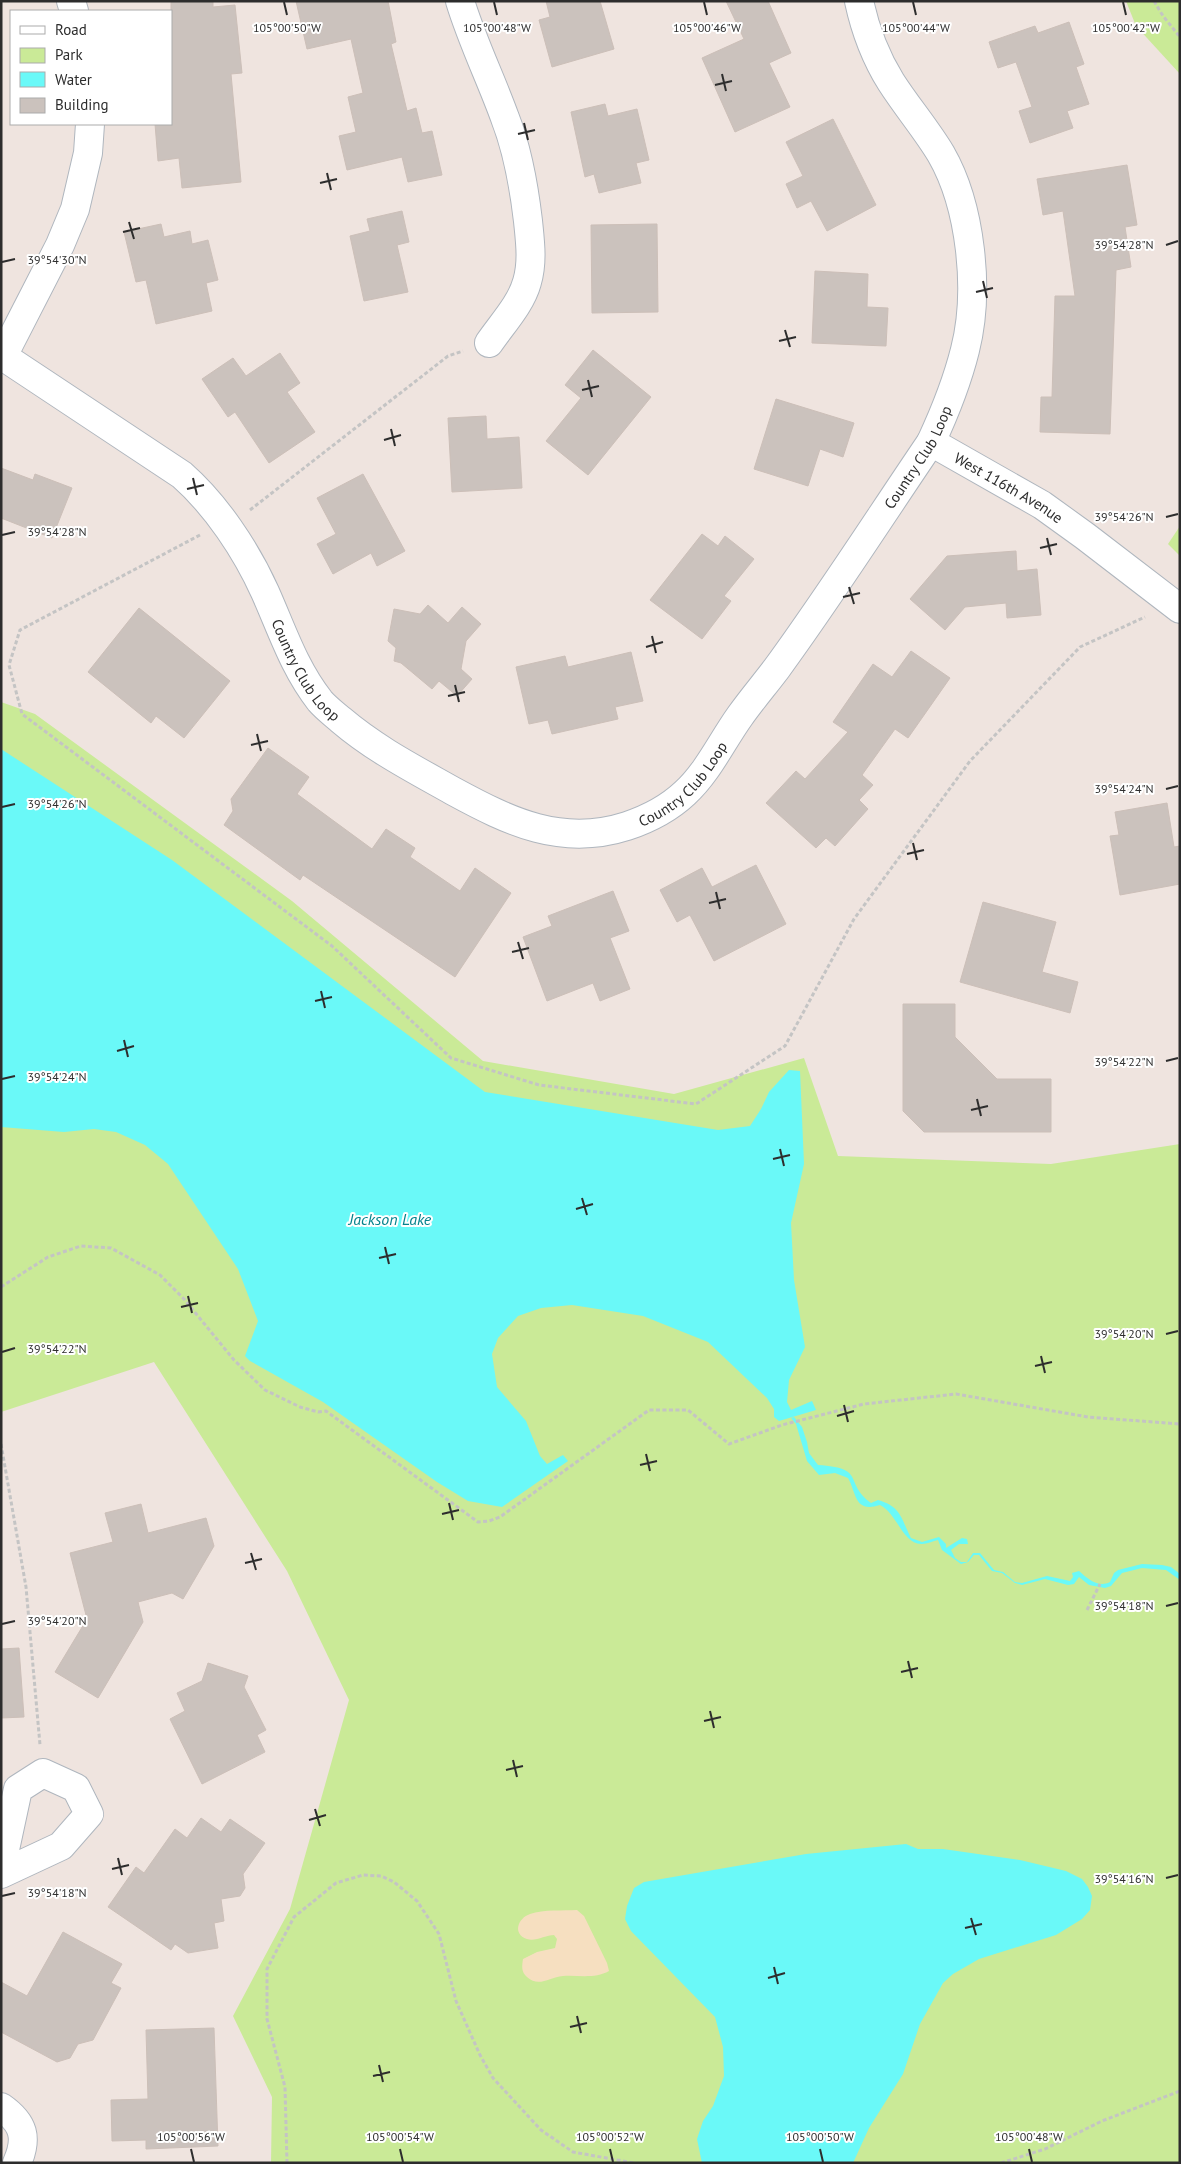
<svg xmlns="http://www.w3.org/2000/svg" width="1181" height="2164" font-family="'PT Sans',sans-serif">
	<rect width="100%" height="100%" fill="#efe4df"/>
	<g fill="#caea97">
		<path d="M 1126,1 L 1180,1 L 1180,74 L 1136,26 Z"/>
		<path d="M 1180,526 L 1180,556 L 1168,544 Z"/>
		<path d="M 1,702 L 35,714 L 292,901 L 483,1061 L 674,1094 L 804,1058 L 838,1156 L 1051,1164 L 1180,1144 L 1180,2163 L 271,2163 L 272,2097 L 233,2016 L 290,1909 L 349,1700 L 287,1571 L 154,1362 L 1,1412 Z"/>
	</g>
	<path fill="#f6dfc0" d="M 577,1910 L 584,1916 L 607,1963 L 609,1971 C 595,1979 579,1975 563,1976 C 549,1977 539,1988 527,1977 C 521,1972 522,1966 523,1959 L 537,1952 L 555,1948 L 557,1939 L 554,1935 C 546,1935 535,1942 527,1939 C 512,1934 518,1918 530,1914 C 544,1909 563,1911 577,1910 Z"/>
	<g fill="#6af9f8">
		<path d="M 1,749 L 172,860 L 485,1092 L 718,1130 L 750,1126 L 761,1109 L 769,1092 L 789,1070 L 800,1071 L 804,1164 L 791,1223 L 794,1280 L 805,1347 L 789,1380 L 787,1402 L 791,1410 L 812,1401 L 816,1410 L 779,1421 L 774,1417 L 774,1409 L 767,1398 L 708,1342 L 643,1316 L 572,1305 L 541,1308 L 518,1316 L 498,1338 L 492,1354 L 497,1387 L 526,1421 L 540,1456 L 547,1464 L 563,1455 L 568,1461 L 502,1507 L 468,1501 L 437,1482 L 323,1402 L 250,1361 L 245,1356 L 258,1321 L 238,1269 L 168,1164 L 145,1145 L 116,1132 L 94,1129 L 64,1132 L 1,1127 Z"/>
		<path d="M 794,1417 L 802,1427 L 807,1442 L 809,1453 L 818,1465 C 867,1468 843,1482 871,1503 L 878,1500 C 902,1507 901,1519 911,1538 L 922,1542 L 939,1537 L 946,1544 L 946,1548 L 962,1538 L 967,1539 L 968,1544 L 959,1544 L 951,1550 L 955,1558 L 961,1562 L 967,1562 L 973,1553 L 980,1553 L 994,1570 L 1003,1572 L 1015,1582 L 1022,1583 L 1047,1576 L 1070,1581 L 1073,1577 L 1072,1573 L 1079,1571 C 1088,1579 1098,1588 1110,1582 L 1114,1573 L 1118,1570 L 1142,1564 L 1162,1565 L 1171,1567 L 1180,1574 L 1180,1580 L 1166,1570 L 1142,1568 L 1122,1573 L 1111,1586 L 1105,1588 L 1089,1585 L 1079,1577 L 1074,1584 L 1068,1585 L 1045,1579 L 1022,1585 L 1015,1583 L 1002,1573 L 992,1571 L 979,1555 L 974,1555 L 968,1562 L 961,1564 L 942,1550 L 938,1540 C 933,1541 927,1544 922,1544 C 903,1545 897,1513 880,1505 C 854,1513 857,1494 848,1478 L 835,1473 L 819,1475 L 807,1461 L 796,1424 L 791,1418 Z"/>
		<path d="M 906,1844 L 918,1849 L 943,1849 L 1020,1860 L 1066,1871 L 1082,1879 L 1088,1887 L 1092,1896 L 1090,1910 L 1082,1919 L 1056,1935 L 979,1959 L 953,1974 L 943,1983 L 920,2024 L 903,2074 L 869,2128 L 853,2163 L 702,2163 L 697,2139 L 703,2121 L 713,2106 L 724,2076 L 723,2047 L 715,2017 L 631,1931 L 625,1919 L 627,1906 L 634,1888 L 644,1882 L 806,1854 Z"/>
	</g>
	<g fill="#cbc2bd" stroke="#ccbfb8">
		<path d="M 171,1 L 213,1 L 213,7 L 235,5 L 242,73 L 231,74 L 241,182 L 182,188 L 179,158 L 158,161 L 155,124 L 171,124 Z"/>
		<path d="M 296,1 L 388,1 L 396,42 L 391,44 L 407,111 L 416,108 L 422,133 L 432,131 L 442,175 L 408,182 L 402,157 L 347,170 L 339,136 L 356,132 L 348,97 L 363,93 L 351,39 L 307,49 Z"/>
		<path d="M 546,1 L 600,1 L 614,49 L 552,67 L 539,20 L 550,17 Z"/>
		<path d="M 726,1 L 768,1 L 791,53 L 769,63 L 790,107 L 735,132 L 702,58 L 744,39 Z"/>
		<path d="M 1069,22 L 1084,64 L 1076,67 L 1089,104 L 1067,111 L 1073,128 L 1030,143 L 1019,111 L 1032,107 L 1016,62 L 998,68 L 989,42 L 1035,26 L 1038,33 Z"/>
		<path d="M 605,104 L 608,116 L 637,109 L 649,160 L 636,163 L 641,183 L 599,193 L 594,174 L 585,177 L 571,112 Z"/>
		<path d="M 833,119 L 876,205 L 827,231 L 811,201 L 797,208 L 786,184 L 803,176 L 786,142 Z"/>
		<path d="M 1127,165 L 1137,225 L 1125,227 L 1131,267 L 1116,270 L 1110,434 L 1040,432 L 1041,397 L 1052,397 L 1055,296 L 1075,296 L 1063,211 L 1043,215 L 1037,179 Z"/>
		<path d="M 402,211 L 409,242 L 397,245 L 408,292 L 364,301 L 350,236 L 370,231 L 367,219 Z"/>
		<path d="M 161,224 L 164,237 L 190,231 L 192,244 L 208,240 L 218,280 L 206,283 L 212,311 L 156,324 L 146,280 L 136,282 L 124,232 Z"/>
		<path d="M 657,224 L 658,312 L 592,313 L 591,225 Z"/>
		<path d="M 815,271 L 868,274 L 867,307 L 888,308 L 886,346 L 812,343 Z"/>
		<path d="M 593,350 L 651,397 L 588,475 L 546,441 L 581,398 L 565,385 Z"/>
		<path d="M 280,353 L 300,383 L 287,392 L 315,432 L 269,463 L 235,412 L 228,417 L 202,379 L 233,358 L 246,376 Z"/>
		<path d="M 776,399 L 854,423 L 843,457 L 820,449 L 808,486 L 754,469 Z"/>
		<path d="M 486,416 L 487,439 L 519,437 L 522,488 L 452,492 L 448,418 Z"/>
		<path d="M 1,468 L 33,480 L 35,474 L 72,488 L 52,538 L 1,518 Z"/>
		<path d="M 363,474 L 405,551 L 377,566 L 371,553 L 333,574 L 317,544 L 336,534 L 317,498 Z"/>
		<path d="M 702,534 L 718,546 L 725,536 L 754,559 L 724,596 L 731,601 L 702,639 L 650,600 Z"/>
		<path d="M 1016,551 L 1017,571 L 1037,569 L 1041,615 L 1007,618 L 1006,603 L 965,607 L 945,630 L 910,599 L 947,556 Z"/>
		<path d="M 428,605 L 448,623 L 462,607 L 481,624 L 466,641 L 461,669 L 472,679 L 457,696 L 439,681 L 432,689 L 401,663 L 394,661 L 396,648 L 388,641 L 394,609 L 420,614 Z"/>
		<path d="M 139,608 L 230,681 L 184,738 L 156,716 L 151,723 L 88,672 Z"/>
		<path d="M 911,651 L 950,678 L 908,738 L 895,729 L 862,775 L 873,785 L 859,800 L 868,809 L 835,846 L 826,838 L 816,848 L 766,803 L 796,771 L 805,779 L 848,732 L 833,722 L 873,664 L 892,677 Z"/>
		<path d="M 631,652 L 643,701 L 615,707 L 618,719 L 552,734 L 548,720 L 529,724 L 516,667 L 565,656 L 568,667 Z"/>
		<path d="M 268,748 L 309,777 L 297,794 L 372,849 L 386,829 L 415,848 L 410,857 L 460,891 L 475,868 L 511,893 L 455,977 L 303,875 L 300,880 L 224,825 L 233,811 L 231,799 Z"/>
		<path d="M 1167,803 L 1174,847 L 1180,846 L 1180,884 L 1120,895 L 1110,836 L 1119,835 L 1115,812 Z"/>
		<path d="M 756,865 L 786,924 L 714,961 L 690,915 L 677,922 L 660,890 L 702,868 L 712,887 Z"/>
		<path d="M 613,891 L 629,931 L 610,938 L 630,989 L 600,1001 L 593,983 L 547,1001 L 523,937 L 552,926 L 548,916 Z"/>
		<path d="M 983,902 L 1056,922 L 1042,972 L 1078,982 L 1070,1013 L 960,982 Z"/>
		<path d="M 903,1004 L 955,1004 L 955,1037 L 997,1079 L 1051,1079 L 1051,1132 L 924,1132 L 903,1111 Z"/>
		<path d="M 141,1504 L 148,1533 L 206,1518 L 214,1546 L 183,1599 L 172,1593 L 138,1602 L 143,1622 L 98,1698 L 55,1672 L 87,1619 L 70,1553 L 113,1542 L 105,1513 Z"/>
		<path d="M 19,1648 L 24,1717 L 1,1718 L 1,1649 Z"/>
		<path d="M 208,1663 L 248,1676 L 244,1687 L 266,1730 L 257,1735 L 265,1752 L 202,1784 L 170,1719 L 185,1711 L 177,1693 L 202,1681 Z"/>
		<path d="M 201,1818 L 221,1832 L 230,1819 L 265,1843 L 243,1874 L 245,1888 L 240,1896 L 221,1899 L 224,1921 L 214,1923 L 218,1948 L 188,1953 L 175,1944 L 171,1950 L 108,1907 L 136,1867 L 144,1873 L 175,1829 L 187,1838 Z"/>
		<path d="M 63,1932 L 122,1964 L 111,1983 L 121,1988 L 93,2040 L 78,2044 L 70,2058 L 57,2062 L 1,2032 L 1,1982 L 27,1996 Z"/>
		<path d="M 214,2028 L 218,2146 L 146,2149 L 146,2140 L 112,2141 L 111,2100 L 148,2099 L 146,2030 Z"/>
	</g>
	<g fill="none" stroke-linecap="round" stroke-linejoin="round">
		<defs>
			<g id="minor">
				<path d="M 71,1 L 74,11"/>
				<path d="M 460,1 C 472,41 491,79 505,118 C 518,151 524,187 528,221 C 530,241 533,262 527,282 C 521,304 502,324 489,343"/>
				<path id="s1" d="M 1,355 L 182,475 C 216,505 246,550 265,592 C 282,630 294,668 320,701 C 326,708 334,714 341,720 C 375,749 414,769 453,791 C 510,822 562,847 627,826 C 648,819 669,808 685,793 C 708,772 722,741 740,716 C 752,699 765,684 777,668 C 831,594 880,517 931,442 C 945,412 957,382 965,350 C 980,291 971,206 941,154 C 926,129 907,107 891,82 C 876,58 865,29 859,1"/>
				<path d="M 3,356 L 60,245 L 75,209 L 88,153 L 90,124"/>
				<path id="s2" d="M 931,442 L 1042,505 L 1085,536 L 1180,609"/>
				<path d="M 1,1868 L 18,1789 L 43,1773 L 76,1788 L 89,1814 L 61,1846 L 1,1874"/>
				<path d="M 1,2107 C 24,2123 28,2138 17,2163"/>
			</g>
		</defs>
		<use href="#minor" stroke="#afb6be" stroke-width="30"/>
		<g stroke="#c4c4c4" stroke-width="3" stroke-dasharray="4 2.5" stroke-linecap="butt">
			<path d="M 1154,1 L 1163,16 L 1180,37"/>
			<path d="M 250,510 L 448,356 L 463,351"/>
			<path d="M 200,535 L 20,630 L 9,665 L 22,714 L 332,946 L 451,1058 L 539,1085 L 696,1104 L 785,1046 L 854,919 L 970,761 L 1080,647 L 1145,617"/>
			<path d="M 1,1287 L 48,1257 L 81,1246 L 111,1248 L 160,1275 L 184,1299 L 234,1360 L 265,1390 L 300,1407 L 318,1412 L 326,1411 L 478,1522 L 489,1521 L 500,1517 L 649,1410 L 688,1410 L 729,1444 L 782,1425 L 864,1404 L 956,1394 L 1088,1417 L 1180,1424"/>
			<path d="M 1,1444 L 26,1587 L 40,1745"/>
			<path d="M 1087,1610 L 1100,1584"/>
			<path d="M 287,2163 L 285,2087 L 267,2019 L 267,1969 L 294,1917 L 336,1883 L 363,1875 L 381,1876 L 394,1882 L 417,1901 L 439,1934 L 456,2001 L 480,2055 L 493,2078 L 541,2130 L 573,2152 L 634,2163"/>
			<path d="M 1001,2163 L 1045,2149 L 1102,2121 L 1180,2091"/>
		</g>
		<use href="#minor" stroke="#fff" stroke-width="28"/>
	</g>
	<path fill="none" stroke="#2d2d2d" stroke-width="2" d="M 284,2 L 287,15M 494,2 L 497,15M 704,2 L 707,15M 913,2 L 916,15M 1123,2 L 1126,15M 722,74 L 726,91M 715,85 L 732,81M 524,123 L 528,140M 518,134 L 535,130M 327,173 L 331,190M 320,183 L 337,179M 129,222 L 134,239M 123,232 L 140,228M 1166,245 L 1178,241M 2,262 L 15,259M 983,281 L 987,298M 976,292 L 993,288M 785,330 L 790,347M 779,341 L 796,337M 588,380 L 592,397M 582,390 L 599,386M 391,429 L 395,446M 384,440 L 401,435M 193,478 L 197,495M 187,489 L 204,485M 1166,517 L 1178,514M 2,535 L 15,532M 1047,538 L 1051,555M 1040,548 L 1057,544M 849,587 L 854,604M 843,597 L 860,593M 652,636 L 656,653M 646,647 L 663,642M 455,685 L 459,702M 448,696 L 465,692M 257,734 L 261,751M 251,745 L 268,741M 1166,789 L 1178,786M 2,807 L 15,804M 913,843 L 917,860M 907,854 L 924,850M 716,892 L 720,909M 709,903 L 726,899M 518,942 L 523,959M 512,952 L 529,948M 321,991 L 325,1008M 315,1001 L 332,997M 124,1040 L 128,1057M 117,1051 L 134,1046M 1166,1061 L 1178,1058M 2,1079 L 15,1076M 977,1099 L 981,1116M 971,1110 L 988,1106M 780,1149 L 784,1166M 773,1159 L 790,1155M 582,1198 L 587,1215M 576,1209 L 593,1204M 385,1247 L 389,1264M 379,1258 L 396,1254M 188,1296 L 192,1313M 181,1307 L 198,1303M 1166,1334 L 1178,1331M 2,1352 L 15,1348M 1041,1356 L 1045,1373M 1035,1366 L 1052,1362M 844,1405 L 848,1422M 837,1416 L 854,1411M 646,1454 L 650,1471M 640,1465 L 657,1461M 449,1503 L 453,1520M 442,1514 L 459,1510M 251,1553 L 256,1570M 245,1563 L 262,1559M 1166,1606 L 1178,1603M 2,1624 L 15,1621M 908,1661 L 912,1678M 901,1672 L 918,1668M 710,1711 L 714,1728M 704,1721 L 721,1717M 513,1760 L 517,1777M 506,1770 L 523,1766M 315,1809 L 320,1826M 309,1820 L 326,1815M 118,1858 L 122,1875M 112,1869 L 129,1865M 1166,1878 L 1178,1875M 2,1896 L 15,1893M 971,1918 L 976,1935M 965,1928 L 982,1924M 774,1967 L 778,1984M 768,1978 L 785,1973M 577,2016 L 581,2033M 570,2027 L 587,2023M 379,2065 L 383,2082M 373,2076 L 390,2072M 191,2149 L 194,2162M 400,2149 L 403,2162M 610,2149 L 613,2162M 820,2149 L 823,2162M 1029,2149 L 1032,2162"/>
	<g text-anchor="middle" dominant-baseline="central" stroke-width="4" stroke-linejoin="round" paint-order="stroke">
		<g font-size="15" fill="#2d2d2d" stroke="#fff">
			<text stroke="none"><textPath href="#s1" startOffset="1305">Country Club Loop</textPath></text>
			<text stroke="none"><textPath href="#s2" startOffset="90">West 116th Avenue</textPath></text>
			<text stroke="none"><textPath href="#s1" startOffset="450">Country Club Loop</textPath></text>
			<text stroke="none"><textPath href="#s1" startOffset="900">Country Club Loop</textPath></text>
		</g>
		<g font-size="16" font-style="italic" fill="#05838d" stroke="#fff">
			<text x="390" y="1219">Jackson Lake</text>
		</g>
	</g>
	<g font-size="12" text-anchor="middle" fill="#2d2d2d" stroke="#fff" stroke-width="4" stroke-linejoin="round" paint-order="stroke">
		<text x="287" y="32">105°00'50"W</text>
		<text x="497" y="32">105°00'48"W</text>
		<text x="707" y="32">105°00'46"W</text>
		<text x="916" y="32">105°00'44"W</text>
		<text x="1126" y="32">105°00'42"W</text>
		<text x="1124" y="249">39°54'28"N</text>
		<text x="57" y="264">39°54'30"N</text>
		<text x="1124" y="521">39°54'26"N</text>
		<text x="57" y="536">39°54'28"N</text>
		<text x="1124" y="793">39°54'24"N</text>
		<text x="57" y="808">39°54'26"N</text>
		<text x="1124" y="1066">39°54'22"N</text>
		<text x="57" y="1081">39°54'24"N</text>
		<text x="1124" y="1338">39°54'20"N</text>
		<text x="57" y="1353">39°54'22"N</text>
		<text x="1124" y="1610">39°54'18"N</text>
		<text x="57" y="1625">39°54'20"N</text>
		<text x="1124" y="1883">39°54'16"N</text>
		<text x="57" y="1897">39°54'18"N</text>
		<text x="191" y="2141">105°00'56"W</text>
		<text x="400" y="2141">105°00'54"W</text>
		<text x="610" y="2141">105°00'52"W</text>
		<text x="820" y="2141">105°00'50"W</text>
		<text x="1029" y="2141">105°00'48"W</text>
	</g>
	<rect width="1181" height="2164" fill="none" stroke="#2d2d2d" stroke-width="5"/>
	<rect x="10" y="10" width="162" height="115" fill="#ffffff" stroke="#ababab"/>
	<rect x="20" y="26" width="25" height="8" fill="#ffffff" stroke="#ababab"/>
	<text x="55" y="35" font-size="15" fill="#2d2d2d">Road</text>
	<rect x="20" y="48" width="25" height="15" fill="#caea97" stroke="#ababab"/>
	<text x="55" y="60" font-size="15" fill="#2d2d2d">Park</text>
	<rect x="20" y="72" width="25" height="15" fill="#6af9f8" stroke="#ababab"/>
	<text x="55" y="85" font-size="15" fill="#2d2d2d">Water</text>
	<rect x="20" y="98" width="25" height="15" fill="#cbc2bd" stroke="#ababab"/>
	<text x="55" y="110" font-size="15" fill="#2d2d2d">Building</text>
</svg>
